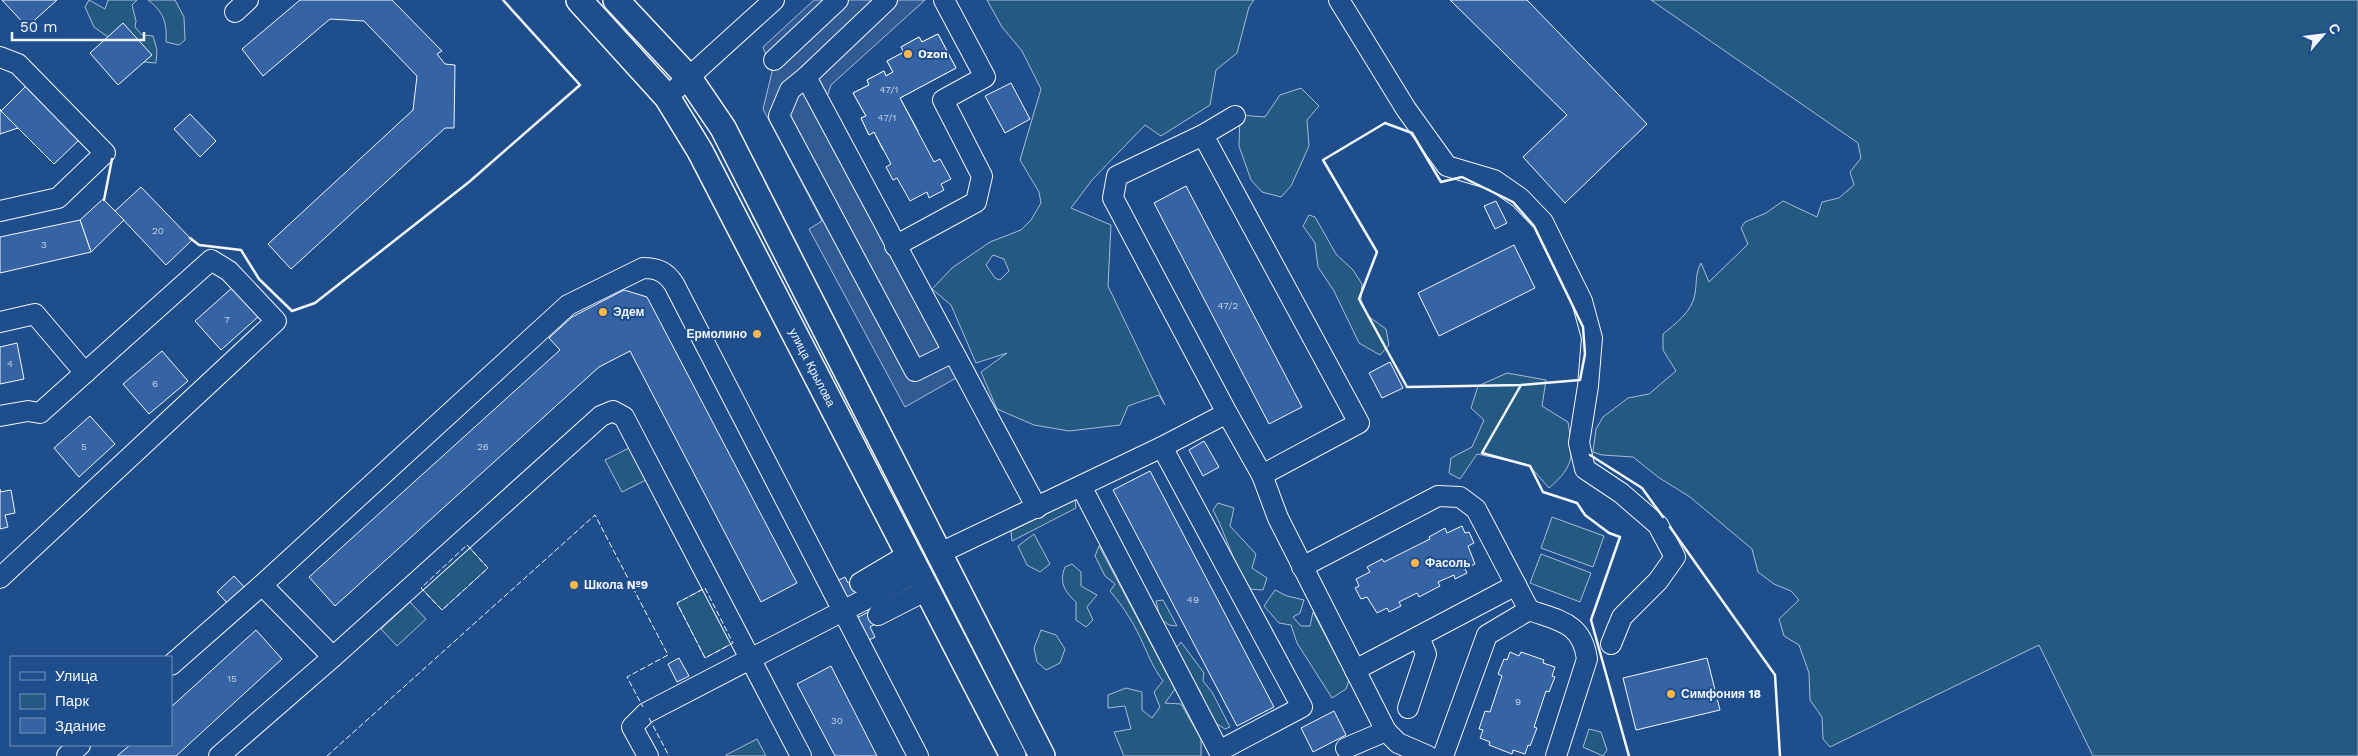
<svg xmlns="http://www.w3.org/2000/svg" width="2358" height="756" font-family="'Work Sans',sans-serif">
	<rect width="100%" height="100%" fill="#1f4e8c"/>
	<g fill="#245a82" stroke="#a8bbd7" fill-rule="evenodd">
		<path d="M 89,0 L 105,9 L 108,0 L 137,0 L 132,5 L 136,21 L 135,27 L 142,35 L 153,36 L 157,50 L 156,63 L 144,62 L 151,55 L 108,37 L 94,27 L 85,7 Z"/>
		<path d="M 148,0 L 175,0 L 184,17 L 185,40 L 179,45 L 166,42 C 167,23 164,12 148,0 Z"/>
		<path d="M 987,0 L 1254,0 L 1249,7 L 1237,53 L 1216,70 L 1210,105 L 1161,136 L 1145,125 L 1092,180 L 1071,208 L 1111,225 L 1108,286 L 1165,405 L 1159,395 L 1128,406 L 1120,425 L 1069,431 L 1034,425 L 997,409 L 981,372 L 1007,353 L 976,363 L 951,305 L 932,289 L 952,268 L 990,242 L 1021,230 L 1031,220 L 1041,203 L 1039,192 L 1020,160 L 1041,89 L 1022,51 L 1002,27 ZM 993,255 L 1004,259 L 1009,271 L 1000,280 L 995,278 L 986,265 Z"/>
		<path d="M 1651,0 L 2358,0 L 2358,756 L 2093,756 L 2039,645 L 1830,747 L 1823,739 L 1822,717 L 1810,700 L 1809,673 L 1799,645 L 1784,636 L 1779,619 L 1799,600 L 1791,591 L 1774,584 L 1758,572 L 1752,549 L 1690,497 L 1658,477 L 1633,457 L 1602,455 L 1593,452 L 1596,429 L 1603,417 L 1628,398 L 1649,394 L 1676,371 L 1663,350 L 1663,334 C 1675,324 1692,312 1695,294 C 1697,282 1695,274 1701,263 L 1709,282 L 1748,244 L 1741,228 L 1745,222 L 1766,213 L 1783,201 L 1817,217 L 1822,202 L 1839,198 L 1854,185 L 1850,172 L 1861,158 L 1858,143 Z"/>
		<path d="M 1301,88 L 1319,106 L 1307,120 L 1309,146 L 1291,186 L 1281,197 L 1262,192 L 1251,180 L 1239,146 L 1240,115 L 1265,117 L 1280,95 Z"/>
		<path d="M 1309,215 L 1315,217 L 1336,254 L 1353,270 L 1362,284 L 1361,300 L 1368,316 L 1386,329 L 1389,345 L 1380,355 L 1359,343 L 1334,291 L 1318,267 L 1315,243 L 1303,226 Z"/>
		<path d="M 1507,373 L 1546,380 L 1542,406 L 1568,422 C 1573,455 1576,465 1549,488 L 1529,465 L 1477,454 L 1460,479 L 1449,473 L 1451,458 L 1472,447 L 1484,420 L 1471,408 L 1478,386 Z"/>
		<path d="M 629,448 L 646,480 L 622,492 L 605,460 Z"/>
		<path d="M 1075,500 L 1076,508 L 1012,541 L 1011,531 Z"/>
		<path d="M 1218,503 L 1234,508 L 1230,526 L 1256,554 L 1252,568 L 1267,578 L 1263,590 L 1249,589 C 1233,564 1227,536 1213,510 Z"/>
		<path d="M 1552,517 L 1604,536 L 1593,567 L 1541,548 Z"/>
		<path d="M 1034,534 L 1050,564 L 1040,572 L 1027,565 L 1018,546 Z"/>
		<path d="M 467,545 L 488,568 L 442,610 L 421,588 Z"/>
		<path d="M 1099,546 L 1175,689 L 1165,703 L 1181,704 L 1201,739 L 1201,756 L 1124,756 L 1114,732 L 1131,729 L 1125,706 L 1108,708 L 1108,695 L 1126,688 L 1142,692 L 1142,710 L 1152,718 L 1160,707 L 1154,692 L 1163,681 C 1153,667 1151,661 1144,646 C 1136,627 1124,607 1110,591 L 1115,584 L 1105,576 L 1095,556 Z"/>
		<path d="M 1541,554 L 1591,573 L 1580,602 L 1530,583 Z"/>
		<path d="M 1072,564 L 1081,572 L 1081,586 L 1097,595 L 1087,607 L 1093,620 L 1086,627 L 1076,620 L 1076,602 C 1064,591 1059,582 1065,567 Z"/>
		<path d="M 705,588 L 733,643 L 705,658 L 677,603 Z"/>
		<path d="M 1275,590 L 1287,596 L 1304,600 L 1300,613 L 1293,617 L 1301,626 L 1310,626 L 1313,612 L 1349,680 L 1346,689 L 1332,698 L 1297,643 L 1291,625 L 1279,623 L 1264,606 Z"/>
		<path d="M 1163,600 L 1177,626 L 1169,625 L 1160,618 L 1156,601 Z"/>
		<path d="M 410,602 L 426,619 L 397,646 L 381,629 Z"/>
		<path d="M 1041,630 L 1056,635 L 1065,649 L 1060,663 L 1046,670 L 1037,662 L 1034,648 Z"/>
		<path d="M 1181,642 L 1204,673 L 1203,681 L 1212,692 L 1230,727 L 1225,729 L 1212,721 L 1200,691 L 1175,649 Z"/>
		<path d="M 1589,729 L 1601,732 L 1607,750 L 1603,756 L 1583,747 Z"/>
		<path d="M 757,739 L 766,756 L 726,756 L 726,755 Z"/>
	</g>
	<path fill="#305b95" stroke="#a8bbd7" d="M 814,0 L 925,0 L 831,85 L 827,97 L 956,378 L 905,407 L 809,229 L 822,221 L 763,109 L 772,72 L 763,47 Z"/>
	<g fill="#3563a3" stroke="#f2f6ff">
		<path d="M 2,0 L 57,0 L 27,27 Z"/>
		<path d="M 300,0 L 392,0 L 442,51 L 437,54 L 445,64 L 455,65 L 454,128 L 445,128 L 291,269 L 268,244 L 413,110 L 417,76 L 364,21 L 330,19 L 263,76 L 242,49 Z"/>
		<path d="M 1450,0 L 1527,0 L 1647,124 L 1565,203 L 1523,157 L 1567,115 Z"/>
		<path d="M 123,23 L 152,55 L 118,85 L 90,53 Z"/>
		<path d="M 938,34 L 956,68 L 900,98 L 918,131 L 883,150 L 874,132 L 869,135 L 861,118 L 866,116 L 853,93 L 869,85 L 867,80 L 884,71 L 886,76 L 893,72 L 887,61 L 904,52 L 901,47 L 919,37 L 922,42 Z"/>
		<path d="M 938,34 L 956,68 L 900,98 L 934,162 L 940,159 L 951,179 L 941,184 L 944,190 L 929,198 L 927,192 L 910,201 L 897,178 L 893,180 L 886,167 L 891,164 L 874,132 L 869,135 L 861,118 L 866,116 L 853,93 L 869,85 L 867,80 L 884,71 L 886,76 L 893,72 L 887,61 L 904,52 L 901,47 L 919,37 L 922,42 Z"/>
		<path d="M 1011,83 L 1030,119 L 1005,133 L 985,96 Z"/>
		<path d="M 26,86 L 79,140 L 54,164 L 1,111 Z"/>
		<path d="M 0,109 L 1,111 L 18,128 L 0,134 Z"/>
		<path d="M 190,114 L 216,141 L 200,157 L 174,129 Z"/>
		<path d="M 1186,186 L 1302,407 L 1269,424 L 1154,203 Z"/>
		<path d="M 141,187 L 192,240 L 166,265 L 115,211 Z"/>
		<path d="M 103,199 L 124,220 L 91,252 L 80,220 Z"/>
		<path d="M 1496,201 L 1507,223 L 1495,229 L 1484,206 Z"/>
		<path d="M 80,220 L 91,252 L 0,273 L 0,237 Z"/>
		<path d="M 1514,245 L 1535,288 L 1439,336 L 1418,293 Z"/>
		<path d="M 233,287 L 259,316 L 221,350 L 195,321 Z"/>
		<path d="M 624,290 L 647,297 L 797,583 L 761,602 L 630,351 L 599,367 L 335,606 L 309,577 L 560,350 L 549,338 L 572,317 Z"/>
		<path d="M 17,343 L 24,379 L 0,384 L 0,347 Z"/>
		<path d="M 162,351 L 188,381 L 149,414 L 123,384 Z"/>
		<path d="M 1390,362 L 1403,388 L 1382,398 L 1369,373 Z"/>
		<path d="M 90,416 L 115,444 L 79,477 L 54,448 Z"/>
		<path d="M 1204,441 L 1219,467 L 1203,476 L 1189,450 Z"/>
		<path d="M 1150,471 L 1274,707 L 1237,726 L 1113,490 Z"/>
		<path d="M 0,489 L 0,492 L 11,490 L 15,513 L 5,515 L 8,527 L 0,529 Z"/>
		<path d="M 1462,526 L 1465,533 L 1469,532 L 1474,543 L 1468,546 L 1475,564 L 1465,569 L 1467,573 L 1455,579 L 1454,575 L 1438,582 L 1440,586 L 1419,597 L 1417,593 L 1399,602 L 1401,606 L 1389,612 L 1387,608 L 1377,613 L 1367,597 L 1361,599 L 1355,588 L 1359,586 L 1356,579 L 1370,572 L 1367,567 L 1382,559 L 1384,562 L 1430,539 L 1429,537 L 1445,528 L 1447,533 Z"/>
		<path d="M 234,576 L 247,590 L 230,606 L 217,592 Z"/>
		<path d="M 845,577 L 848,583 L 857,578 L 864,590 L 845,600 L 835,582 Z"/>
		<path d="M 874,609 L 881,621 L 870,627 L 875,637 L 867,641 L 851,621 Z"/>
		<path d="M 256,630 L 282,659 L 176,756 L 117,756 L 130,745 L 171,745 L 171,707 Z"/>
		<path d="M 1510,652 L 1519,656 L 1521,652 L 1544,660 L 1543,663 L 1555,667 L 1552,676 L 1555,677 L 1549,692 L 1546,691 L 1534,727 L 1537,728 L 1530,746 L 1528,745 L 1525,754 L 1513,750 L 1512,754 L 1489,745 L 1490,742 L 1480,738 L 1483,730 L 1479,729 L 1485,711 L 1490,712 L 1502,676 L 1498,674 L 1504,659 L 1507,660 Z"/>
		<path d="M 679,658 L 689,676 L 677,682 L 668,664 Z"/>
		<path d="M 1707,658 L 1720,710 L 1636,730 L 1623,678 Z"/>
		<path d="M 831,666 L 877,756 L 835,756 L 797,684 Z"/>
		<path d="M 1334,711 L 1346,735 L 1313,752 L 1301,728 Z"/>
	</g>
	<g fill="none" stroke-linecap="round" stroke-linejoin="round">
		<defs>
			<g id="minor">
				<path d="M 887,0 L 806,77 L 1037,508"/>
				<path d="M 1339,0 L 1406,109 L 1447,166 L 1494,180 L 1520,198 L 1543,222 L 1582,301 L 1592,338 L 1588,386 L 1579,443 L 1585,469 L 1621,493 L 1658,525 L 1675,557 L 1658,581 L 1622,617 L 1611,644"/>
				<path d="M 235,12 L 248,0"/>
				<path d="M 0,57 L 18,64 L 105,153 L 58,198 L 0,211"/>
				<path d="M 774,60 L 838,0"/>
				<path d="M 806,77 L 790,90 L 779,116 L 915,371 L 953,352"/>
				<path d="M 667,97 L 774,0"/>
				<path d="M 1203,135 L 1359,423 L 1262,475 L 1227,413"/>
				<path d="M 895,246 L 976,202 L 982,176 L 943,100 L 985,77 L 944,0"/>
				<path d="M 0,322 L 35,314 L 85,373"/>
				<path d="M 0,416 L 28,411 L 40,413 L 211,260 L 229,271 L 276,321 L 0,578"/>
				<path d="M 1262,475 L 1278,518 L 1386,731 L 1346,748"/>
				<path d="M 1081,486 L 1219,751 L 1302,707 L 1162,447"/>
				<path d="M 938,554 L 1162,447 L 1227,413 L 1113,198 L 1117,176 L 1203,135 L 1235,116"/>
				<path d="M 1302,567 L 1438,496 L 1460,497 L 1476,509 L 1529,610"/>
				<path d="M 860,583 L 909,554"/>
				<path d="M 262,585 L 333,657"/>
				<path d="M 878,615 L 927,590"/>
				<path d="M 171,665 L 262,585 L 568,305 L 643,268 C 658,268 666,272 674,284 L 918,756"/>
				<path d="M 1355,670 L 1516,585"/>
				<path d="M 1408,708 L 1426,654 L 1419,637"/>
				<path d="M 1386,731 L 1398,743 L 1428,756"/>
				<path d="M 67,756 L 80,745"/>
				<path d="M 219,756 L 333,657 L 601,416 L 613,411 L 624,417 L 801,756"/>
				<path d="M 648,756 L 632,727 L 646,713 L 918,572"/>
				<path d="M 1443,756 L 1487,635 L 1529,610 C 1559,621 1582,622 1587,659 L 1556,756"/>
			</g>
			<g id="major">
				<path id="s1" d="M 579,0 L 667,97 L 700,151 L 1013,756"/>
				<path d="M 616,0 L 689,78 L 723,128 L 1042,756"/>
			</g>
		</defs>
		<use href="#minor" stroke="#f2f6ff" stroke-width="22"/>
		<use href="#major" stroke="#f2f6ff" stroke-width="28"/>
		<use href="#minor" stroke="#1f4e8c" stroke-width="20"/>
		<use href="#major" stroke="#1f4e8c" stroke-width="25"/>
		<g stroke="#f2f6ff" stroke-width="1" stroke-dasharray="6 2.5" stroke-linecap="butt">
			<path d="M 467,545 L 488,568 L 442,610 L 421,588 Z"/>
			<path d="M 705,588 L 733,643 L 705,658 L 677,603 Z"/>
			<path d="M 649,718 L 669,756"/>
			<path d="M 327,756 L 595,515 L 668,655 L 627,677 L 643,707"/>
		</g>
		<g stroke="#f2f6ff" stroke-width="2.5">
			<path d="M 1385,123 L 1412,133 L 1441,182 L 1462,177 L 1513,202 L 1534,226 L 1583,327 L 1585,354 L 1580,380 L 1521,385 L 1407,387 L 1359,299 L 1377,252 L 1323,160 Z"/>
			<path d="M 104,200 L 112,159"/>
			<path d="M 190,238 L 199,245 L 241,250 L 259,279 L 292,311 L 315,303 L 469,182 L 580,85 L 503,0"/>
			<path d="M 1521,385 L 1482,453 L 1530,466 L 1543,492 L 1577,503 L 1585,515 L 1609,533 L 1620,537 L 1591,620 L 1629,756"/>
			<path d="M 1590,455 L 1642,488 L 1663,517"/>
			<path d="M 1670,527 L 1775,675 L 1780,756"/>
		</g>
	</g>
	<g fill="#ffb74d" stroke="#1f4e8c" stroke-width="2">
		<circle cx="908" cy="54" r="5"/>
		<circle cx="603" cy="312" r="5"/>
		<circle cx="757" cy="334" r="5"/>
		<circle cx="1415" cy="563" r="5"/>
		<circle cx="574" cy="585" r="5"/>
		<circle cx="1671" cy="694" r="5"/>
	</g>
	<g text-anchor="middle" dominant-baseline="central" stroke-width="4" stroke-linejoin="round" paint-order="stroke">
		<g font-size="10" fill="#c3d1e8">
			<text x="889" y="89">47/1</text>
			<text x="887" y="117">47/1</text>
			<text x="158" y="230">20</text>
			<text x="44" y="244">3</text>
			<text x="1228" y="305">47/2</text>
			<text x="227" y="319">7</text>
			<text x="10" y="363">4</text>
			<text x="155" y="383">6</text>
			<text x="84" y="446">5</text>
			<text x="483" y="446">26</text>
			<text x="1193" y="599">49</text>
			<text x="232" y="678">15</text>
			<text x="1518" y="701">9</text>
			<text x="837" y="720">30</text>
		</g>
		<g font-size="12" font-weight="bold" fill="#f2f6ff" stroke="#1f4e8c" text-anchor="start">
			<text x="918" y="54">Ozon</text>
			<text x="613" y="312">Эдем</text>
			<text x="747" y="334" text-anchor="end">Ермолино</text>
			<text x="1425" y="563">Фасоль</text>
			<text x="584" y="585">Школа №9</text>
			<text x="1681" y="694">Симфония 18</text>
		</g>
		<g font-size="12" fill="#f2f6ff" stroke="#1f4e8c">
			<text stroke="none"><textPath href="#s1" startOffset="438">улица Крылова</textPath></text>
		</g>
	</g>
	<rect x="10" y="656" width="162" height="90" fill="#1f4e8c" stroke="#7391ba"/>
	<rect x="20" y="672" width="25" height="8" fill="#1f4e8c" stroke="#7391ba"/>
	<text x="55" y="681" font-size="15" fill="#f2f6ff">Улица</text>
	<rect x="20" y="694" width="25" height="15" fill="#245a82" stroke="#7391ba"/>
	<text x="55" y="706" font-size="15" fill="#f2f6ff">Парк</text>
	<rect x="20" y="718" width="25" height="15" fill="#3563a3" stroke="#7391ba"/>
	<text x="55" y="731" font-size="15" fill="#f2f6ff">Здание</text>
	<g transform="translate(2323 35) rotate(62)" stroke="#1f4e8c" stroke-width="4" paint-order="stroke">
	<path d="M0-4L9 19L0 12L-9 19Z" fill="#f2f6ff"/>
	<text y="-8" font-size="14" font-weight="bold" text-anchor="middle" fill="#f2f6ff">С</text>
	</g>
	<path d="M12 32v8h132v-8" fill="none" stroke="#f2f6ff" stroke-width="2.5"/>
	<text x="20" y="32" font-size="15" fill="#f2f6ff" stroke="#1f4e8c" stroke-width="4" paint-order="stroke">50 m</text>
</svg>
